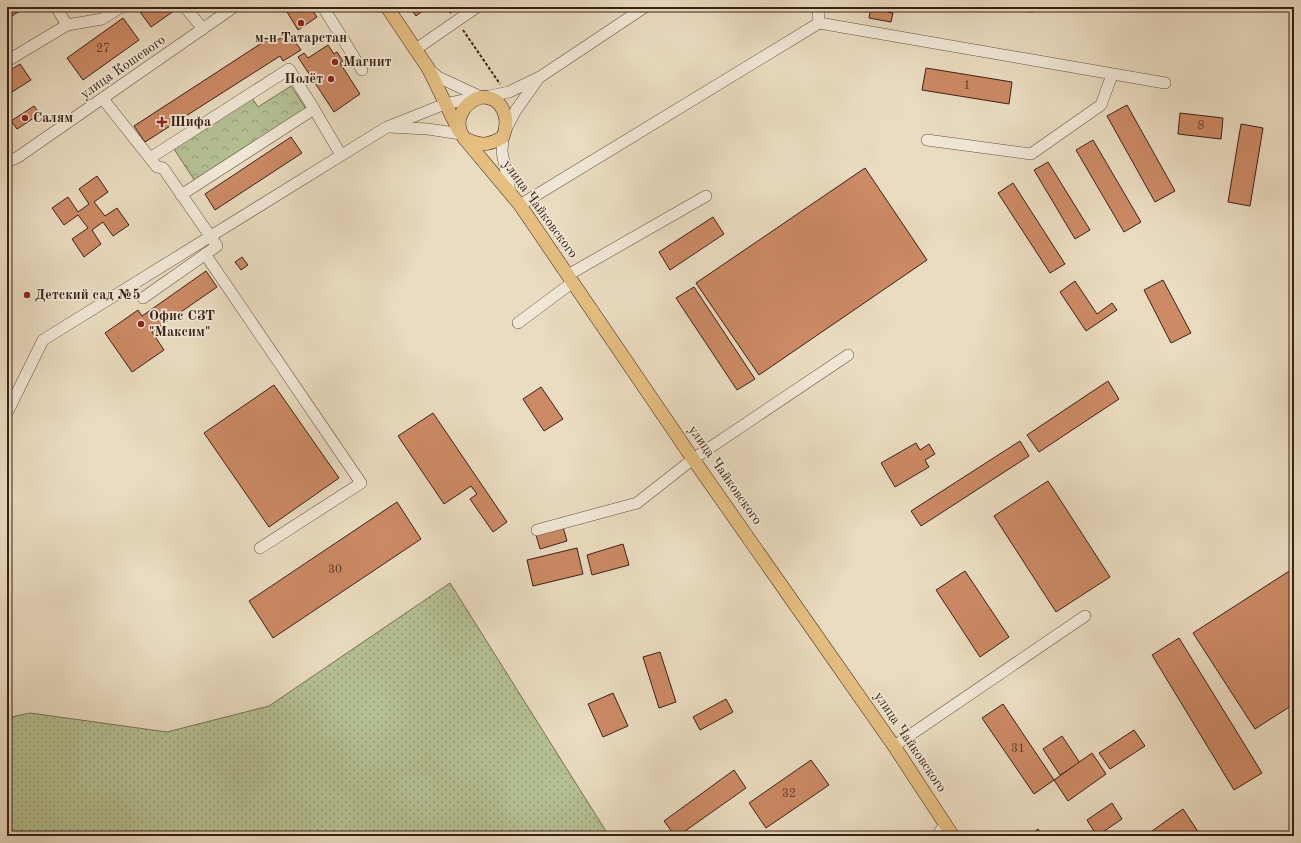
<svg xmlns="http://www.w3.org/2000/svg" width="1301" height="843" font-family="'Old Standard TT',serif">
	<defs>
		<pattern id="grass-dots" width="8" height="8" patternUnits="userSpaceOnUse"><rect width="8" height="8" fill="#b5c194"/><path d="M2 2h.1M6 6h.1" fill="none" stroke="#949c78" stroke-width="1.8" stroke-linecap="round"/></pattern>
		<pattern id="park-crowns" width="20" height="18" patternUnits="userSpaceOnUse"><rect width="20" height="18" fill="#b5c194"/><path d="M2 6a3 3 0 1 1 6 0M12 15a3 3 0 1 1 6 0" fill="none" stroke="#949c78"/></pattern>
	</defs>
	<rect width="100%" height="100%" fill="#eadcc1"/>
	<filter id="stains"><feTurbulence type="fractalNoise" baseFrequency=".005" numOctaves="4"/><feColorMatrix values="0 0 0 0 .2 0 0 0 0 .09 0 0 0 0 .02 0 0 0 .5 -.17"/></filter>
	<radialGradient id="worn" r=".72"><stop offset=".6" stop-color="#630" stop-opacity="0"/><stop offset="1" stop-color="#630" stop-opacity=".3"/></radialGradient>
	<path fill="url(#grass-dots)" stroke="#787054" d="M 450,583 L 609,836 L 7,836 L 7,718 L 30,713 L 167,732 L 269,706 Z"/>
	<path fill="url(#park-crowns)" stroke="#787054" d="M 291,86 L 306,109 L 195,181 L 174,149 L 252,98 L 258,107 Z"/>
	<g fill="#cc8a65" stroke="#3a2015">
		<path d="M 7,7 L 26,7 L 7,19 Z"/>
		<path d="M 141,7 L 177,7 L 178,8 L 151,27 L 138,9 Z"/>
		<path d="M 294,7 L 310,7 L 317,17 L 298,30 L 287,12 Z"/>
		<path d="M 409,7 L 422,7 L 424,10 L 416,16 Z"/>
		<path d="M 871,7 L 887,7 L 887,12 L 893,13 L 891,22 L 869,18 Z"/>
		<path d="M 1013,7 L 1033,7 L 1033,12 L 1013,10 Z"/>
		<path d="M 123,18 L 139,40 L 83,80 L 67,58 Z"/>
		<path d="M 289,33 L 301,50 L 283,61 L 280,56 L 145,142 L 134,126 L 271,37 L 274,42 Z"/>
		<path d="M 328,45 L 334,54 L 337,52 L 343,61 L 340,63 L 360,94 L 334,112 L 298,57 L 304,53 L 308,58 Z"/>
		<path d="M 20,64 L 31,80 L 7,95 L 7,72 Z"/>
		<path d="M 926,68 L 1012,82 L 1009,104 L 922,90 Z"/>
		<path d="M 1127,105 L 1175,191 L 1155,202 L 1107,116 Z"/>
		<path d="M 34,106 L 40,114 L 17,129 L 11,121 Z"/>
		<path d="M 1180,113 L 1223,118 L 1221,139 L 1178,134 Z"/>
		<path d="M 1241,124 L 1263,128 L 1250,206 L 1228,202 Z"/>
		<path d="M 291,137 L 302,153 L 215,210 L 205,194 Z"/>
		<path d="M 1093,140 L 1141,222 L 1124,232 L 1076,150 Z"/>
		<path d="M 1048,162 L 1090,230 L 1075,239 L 1034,170 Z"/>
		<path d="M 865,168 L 927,260 L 759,375 L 696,283 Z"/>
		<path d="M 97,176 L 108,192 L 94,202 L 105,216 L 117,208 L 129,225 L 113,236 L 103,222 L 92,230 L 101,244 L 84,257 L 72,239 L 88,228 L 78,215 L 64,225 L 52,208 L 68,197 L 78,212 L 89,204 L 79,189 Z"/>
		<path d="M 1013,183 L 1065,264 L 1050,273 L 998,193 Z"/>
		<path d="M 713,217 L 724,234 L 670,270 L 659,252 Z"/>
		<path d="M 242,257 L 248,265 L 241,270 L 235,262 Z"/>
		<path d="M 206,271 L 217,287 L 152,332 L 164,350 L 132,372 L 105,333 L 138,310 L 142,316 Z"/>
		<path d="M 1163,280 L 1191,333 L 1171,343 L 1144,290 Z"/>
		<path d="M 1075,281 L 1097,314 L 1112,303 L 1117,310 L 1086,331 L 1060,292 Z"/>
		<path d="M 694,287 L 755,379 L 737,390 L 676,298 Z"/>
		<path d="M 1108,381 L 1119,399 L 1039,452 L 1027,435 Z"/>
		<path d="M 274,385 L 339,478 L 269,527 L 204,433 Z"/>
		<path d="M 541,387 L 563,419 L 544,431 L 523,399 Z"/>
		<path d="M 433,413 L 507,522 L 493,532 L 470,499 L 477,494 L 471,486 L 444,504 L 398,436 Z"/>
		<path d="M 1020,441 L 1029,456 L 921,526 L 911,511 Z"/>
		<path d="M 916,443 L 920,450 L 929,444 L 935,454 L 925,460 L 929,467 L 895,487 L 881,463 Z"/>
		<path d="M 1048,481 L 1110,577 L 1056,612 L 994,516 Z"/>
		<path d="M 397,502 L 421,539 L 273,638 L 249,601 Z"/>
		<path d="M 563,527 L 567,541 L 540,549 L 536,535 Z"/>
		<path d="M 623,544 L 629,565 L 592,575 L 587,555 Z"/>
		<path d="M 577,548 L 583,574 L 533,586 L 527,560 Z"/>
		<path d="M 1294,568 L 1294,704 L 1255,729 L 1193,633 Z"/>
		<path d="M 965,571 L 1009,637 L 980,657 L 936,590 Z"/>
		<path d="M 1179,638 L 1262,773 L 1234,790 L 1152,655 Z"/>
		<path d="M 660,652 L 676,702 L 659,708 L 643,657 Z"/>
		<path d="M 613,693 L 628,726 L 603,737 L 588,704 Z"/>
		<path d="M 726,699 L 733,712 L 700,730 L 693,717 Z"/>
		<path d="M 1003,704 L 1054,780 L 1034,794 L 982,718 Z"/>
		<path d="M 1134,730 L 1145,746 L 1110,769 L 1099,753 Z"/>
		<path d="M 1062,736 L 1080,763 L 1060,775 L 1043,749 Z"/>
		<path d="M 1092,753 L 1106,774 L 1068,801 L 1054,780 Z"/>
		<path d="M 811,760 L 829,785 L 766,828 L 749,803 Z"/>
		<path d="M 734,770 L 746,788 L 678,836 L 675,836 L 664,821 Z"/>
		<path d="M 1112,803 L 1122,819 L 1097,836 L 1087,820 Z"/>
		<path d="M 1183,809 L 1201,836 L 1145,836 Z"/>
		<path d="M 1038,829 L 1043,836 L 1029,836 Z"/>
	</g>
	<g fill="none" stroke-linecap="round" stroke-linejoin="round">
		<defs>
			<g id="minor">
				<path d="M 185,7 L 203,29"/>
				<path d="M 323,7 L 362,70"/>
				<path d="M 819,23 L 1165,83"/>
				<path d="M 67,25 L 102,19 L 121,7"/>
				<path d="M 416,49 L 477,7"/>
				<path d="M 7,61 L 67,25 L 56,7"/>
				<path d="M 429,69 L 438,77 L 481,97"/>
				<path d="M 485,97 L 509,92 L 540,77 L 645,7"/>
				<path d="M 103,99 L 157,167 L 163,168 L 217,246 L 143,298"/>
				<path d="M 314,109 L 341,155"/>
				<path d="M 389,127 L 428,129 L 461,134"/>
				<path d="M 506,129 L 516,110 L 538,79"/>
				<path d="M 503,137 L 502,152 L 510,191"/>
				<path d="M 927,140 L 1031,154 L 1101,105 L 1112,75"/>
				<path d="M 150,158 L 289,69 L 314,109 L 181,195"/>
				<path d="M 7,162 L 18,157 L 234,7"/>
				<path d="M 520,205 L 819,23 L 818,7"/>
				<path d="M 205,254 L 361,483 L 260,548"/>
				<path d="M 568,275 L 706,196"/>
				<path d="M 518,323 L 573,282"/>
				<path d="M 7,413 L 43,340 L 387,127 L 445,104 L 479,97"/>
				<path d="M 537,530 L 637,503 L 693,459 L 848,355"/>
				<path d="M 894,746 L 1085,616"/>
				<path d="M 937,836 L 945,824"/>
			</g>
			<g id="major">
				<path d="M 387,7 L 428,68 L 459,131"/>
				<path d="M 481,97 C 504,97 510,119 503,137 C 488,146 479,146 464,138 C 452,120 464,103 481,97 Z"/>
				<path d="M 464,138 L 520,205 L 693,459 L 894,746 L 953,836"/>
			</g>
		</defs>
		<use href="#minor" stroke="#664f40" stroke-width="12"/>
		<use href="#major" stroke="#3a2015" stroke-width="14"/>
		<g stroke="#3a2015" stroke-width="2" stroke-dasharray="3 2" stroke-linecap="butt">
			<path d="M 447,7 L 451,13"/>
			<path d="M 463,30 L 500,84"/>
		</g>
		<use href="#minor" stroke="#f1e8d7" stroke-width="11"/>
		<use href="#major" stroke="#e5be80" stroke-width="13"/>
	</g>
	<g fill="#8f2418" stroke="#f1e8d7" stroke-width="1.5">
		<circle cx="301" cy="23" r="4"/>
		<circle cx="335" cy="62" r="4"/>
		<circle cx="331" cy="79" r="4"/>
		<circle cx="25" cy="118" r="4"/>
		<path d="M160 116h4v4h4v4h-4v4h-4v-4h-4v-4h4z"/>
		<circle cx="27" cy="295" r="4"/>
		<circle cx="141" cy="324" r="4"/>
	</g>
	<g text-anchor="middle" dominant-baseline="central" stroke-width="3.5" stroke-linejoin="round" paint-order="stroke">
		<g font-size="12" fill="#5e3a29">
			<text x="103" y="49">27</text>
			<text x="967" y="86">1</text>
			<text x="1201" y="126">8</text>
			<text x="335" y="570">30</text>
			<text x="1018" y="749">31</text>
			<text x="789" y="794">32</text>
		</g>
		<g font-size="14" font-weight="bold" fill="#3a2015" stroke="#f1e8d7" text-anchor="start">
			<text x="301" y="38" text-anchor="middle">м-н Татарстан</text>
			<text x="343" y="62">Магнит</text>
			<text x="323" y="79" text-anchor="end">Полёт</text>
			<text x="33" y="118">Салям</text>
			<text x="170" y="122">Шифа</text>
			<text x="35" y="295">Детский сад №5</text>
			<text x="149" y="316">Офис СЗТ<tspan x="149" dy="16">"Максим"</tspan></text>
		</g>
		<g font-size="14" fill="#3a2015" stroke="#f1e8d7">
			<text transform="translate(123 67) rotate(-35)">улица Кошевого</text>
			<text transform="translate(540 209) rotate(54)">улица Чайковского</text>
			<text transform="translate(725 475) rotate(55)">улица Чайковского</text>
			<text transform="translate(910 742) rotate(56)">улица Чайковского</text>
		</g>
	</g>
	<rect width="1301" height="843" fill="none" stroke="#eadcc1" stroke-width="24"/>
	<rect x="8" y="8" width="1285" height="827" fill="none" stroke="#3a2015" stroke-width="2"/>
	<rect x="12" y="12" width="1277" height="819" fill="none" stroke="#3a2015"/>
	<rect width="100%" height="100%" filter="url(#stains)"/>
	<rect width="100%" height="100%" fill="url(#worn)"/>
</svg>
